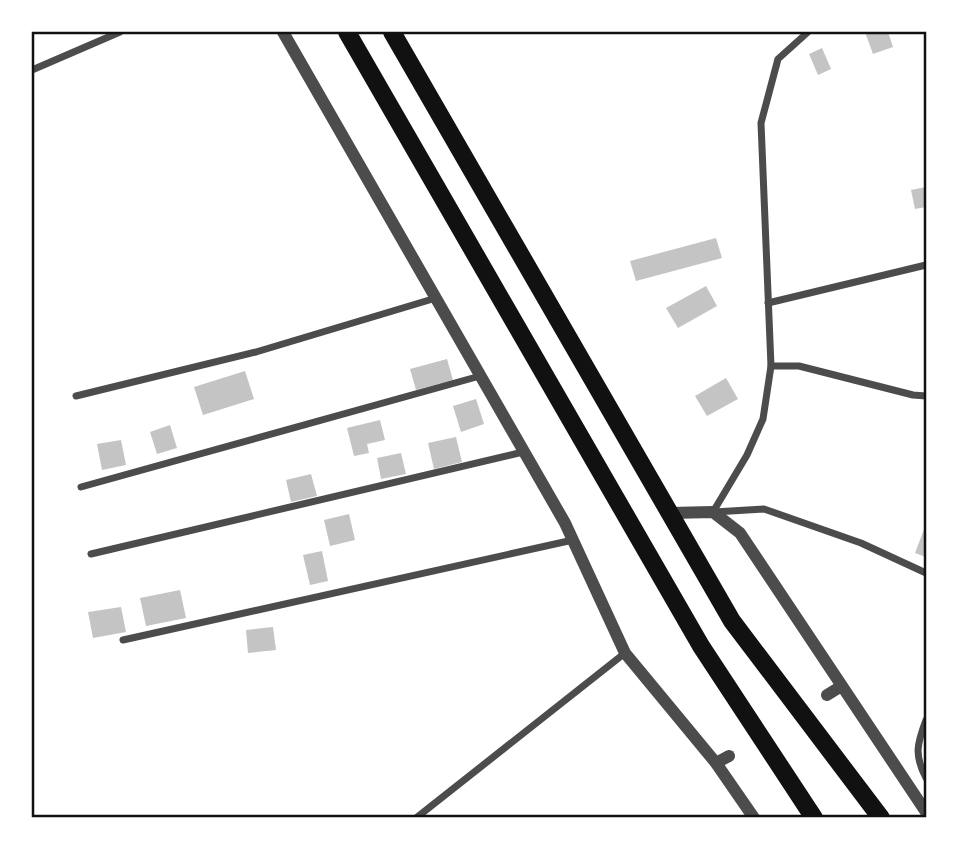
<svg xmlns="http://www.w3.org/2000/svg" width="958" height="849" font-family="Cabin,sans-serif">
	<rect width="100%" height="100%" fill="#fff"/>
	<g fill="#c4c4c4">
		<path d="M 865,32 L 888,32 L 893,47 L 873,54 Z"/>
		<path d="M 822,48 L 831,69 L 818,75 L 809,54 Z"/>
		<path d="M 926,187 L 926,207 L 915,209 L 911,190 Z"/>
		<path d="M 716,238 L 722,258 L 636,281 L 630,261 Z"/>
		<path d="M 706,286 L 717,306 L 678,328 L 666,308 Z"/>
		<path d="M 447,359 L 453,380 L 416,390 L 410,369 Z"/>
		<path d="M 245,371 L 254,399 L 203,415 L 194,387 Z"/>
		<path d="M 726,378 L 738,399 L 707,416 L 695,396 Z"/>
		<path d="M 476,399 L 484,424 L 461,432 L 453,406 Z"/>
		<path d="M 380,420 L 385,440 L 367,444 L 369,453 L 354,456 L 347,428 Z"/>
		<path d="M 170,425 L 177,448 L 157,454 L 150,432 Z"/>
		<path d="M 456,437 L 462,462 L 434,469 L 428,443 Z"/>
		<path d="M 121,440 L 126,465 L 102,470 L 97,444 Z"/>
		<path d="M 401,453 L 406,474 L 381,479 L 377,458 Z"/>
		<path d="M 311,474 L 317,496 L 291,502 L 286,480 Z"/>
		<path d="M 349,514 L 355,540 L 330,546 L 324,520 Z"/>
		<path d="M 926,524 L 926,557 L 915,553 Z"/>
		<path d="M 322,551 L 328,581 L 310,585 L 303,555 Z"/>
		<path d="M 180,590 L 186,618 L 146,626 L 140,598 Z"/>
		<path d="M 121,607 L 126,632 L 93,638 L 88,612 Z"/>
		<path d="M 273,627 L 276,650 L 248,653 L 246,630 Z"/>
	</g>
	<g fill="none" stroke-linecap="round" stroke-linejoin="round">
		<g stroke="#4c4c4c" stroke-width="7">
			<path d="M 32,70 L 120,32"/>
			<path d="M 768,303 L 926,265"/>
			<path d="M 771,366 L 799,366 L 913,395 L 926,396"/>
			<path d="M 76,396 L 256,352 L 436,298"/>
			<path d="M 81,487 L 480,376"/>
			<path d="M 713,512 L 747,455 L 763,419 L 771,366 L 761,123 L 778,59 L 808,32"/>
			<path d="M 714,512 L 764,509 L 861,543 L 926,573"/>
			<path d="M 91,554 L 523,452"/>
			<path d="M 123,640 L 573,540"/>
			<path d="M 926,720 C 917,744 914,755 926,778"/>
			<path d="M 416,818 L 625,653"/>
		</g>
		<g stroke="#4c4c4c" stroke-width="12">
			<path d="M 283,32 L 565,523 L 625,653 L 716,763 L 754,818"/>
			<path d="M 670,513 L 713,512 L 740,533 L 926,812"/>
			<path d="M 827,695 L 840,687"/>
			<path d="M 716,763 L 729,756"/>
		</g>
		<g stroke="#111" stroke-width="18">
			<path d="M 347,32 L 701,646 L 814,818"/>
			<path d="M 392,32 L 732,621 L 881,818"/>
		</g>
	</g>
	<rect width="958" height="849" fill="none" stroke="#ffffff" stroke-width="66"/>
	<rect x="33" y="33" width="892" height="783" fill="none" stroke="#111" stroke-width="2.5"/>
</svg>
